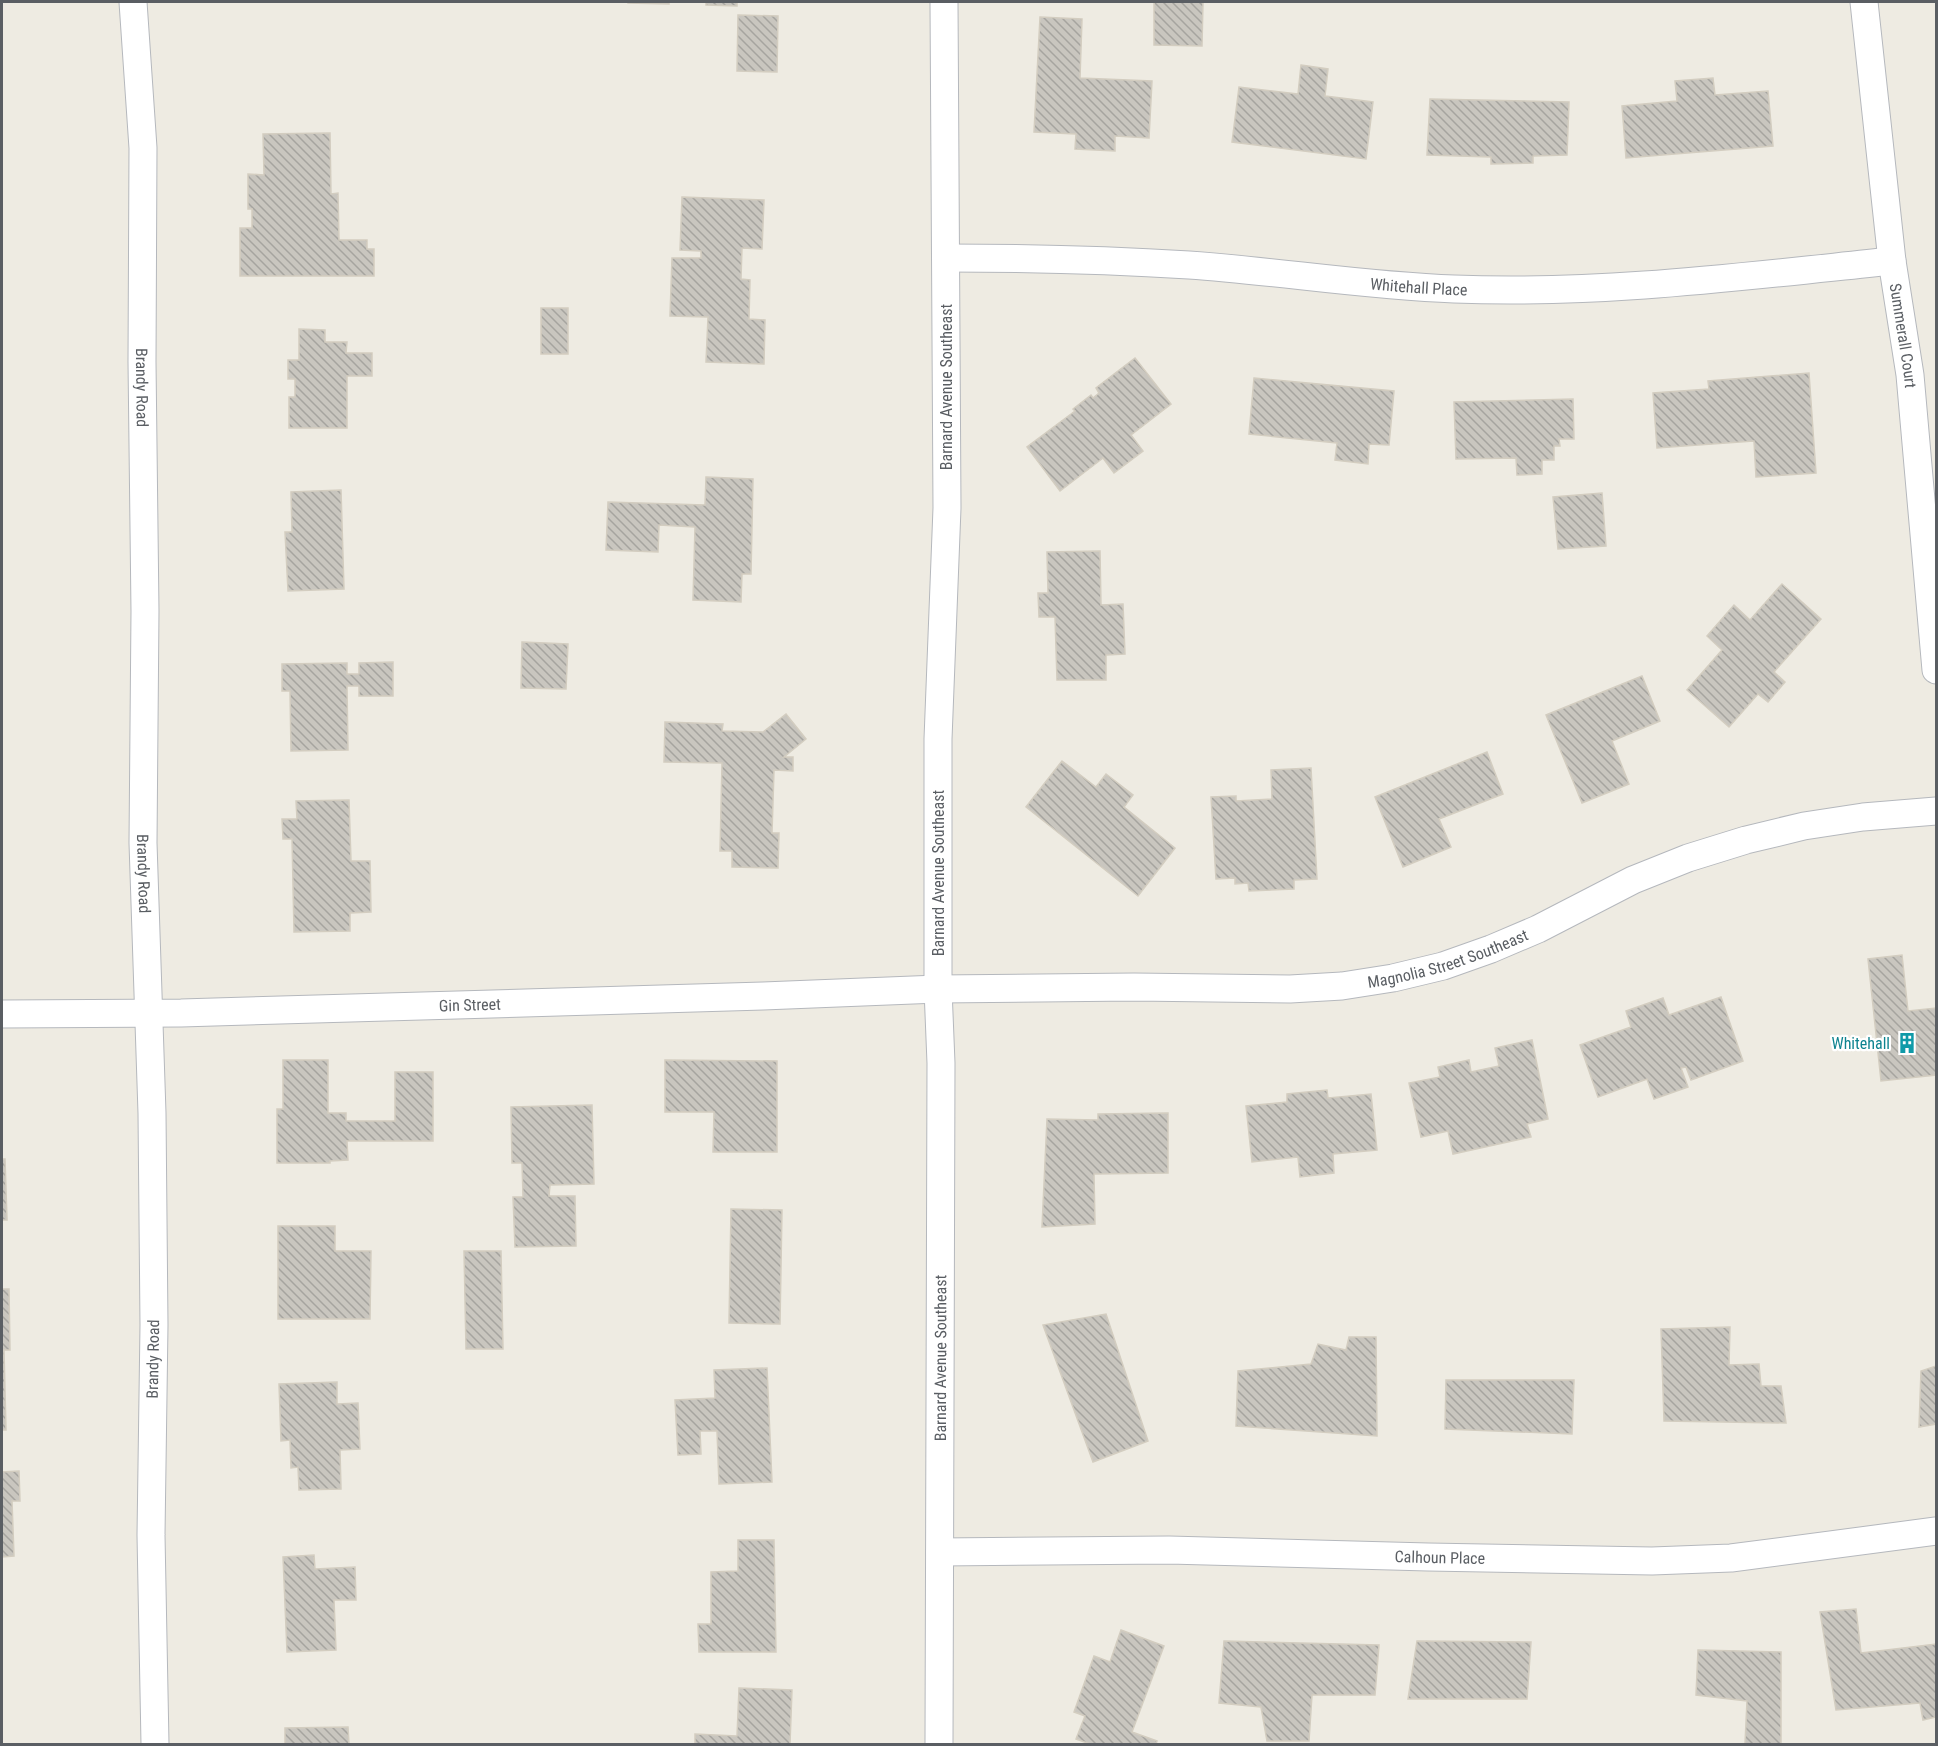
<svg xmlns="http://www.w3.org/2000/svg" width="1938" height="1746" font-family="'Roboto Condensed',sans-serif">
	<defs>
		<pattern id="building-back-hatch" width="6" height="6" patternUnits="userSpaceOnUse" patternTransform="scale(1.5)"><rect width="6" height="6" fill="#c9c6bf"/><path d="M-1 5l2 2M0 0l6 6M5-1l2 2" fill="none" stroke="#a6a49f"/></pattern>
	</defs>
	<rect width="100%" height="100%" fill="#eeebe2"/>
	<g fill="url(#building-back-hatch)" stroke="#d3cdc0" stroke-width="1.5">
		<path d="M 628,2 L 669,2 L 669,4 L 628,3 Z"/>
		<path d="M 706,2 L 737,2 L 737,6 L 706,5 Z"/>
		<path d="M 1154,2 L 1203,2 L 1202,46 L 1154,45 Z"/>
		<path d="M 738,15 L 778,16 L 777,72 L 737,71 Z"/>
		<path d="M 1040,17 L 1082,19 L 1080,78 L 1152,81 L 1149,138 L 1115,136 L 1115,151 L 1075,149 L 1076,134 L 1034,132 Z"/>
		<path d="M 1301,65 L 1328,69 L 1325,96 L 1373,102 L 1366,159 L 1232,142 L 1239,87 L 1298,94 Z"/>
		<path d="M 1713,78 L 1715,95 L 1768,91 L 1773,146 L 1626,158 L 1622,106 L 1677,101 L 1675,81 Z"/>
		<path d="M 1430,99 L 1569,102 L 1567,155 L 1533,156 L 1533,163 L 1491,164 L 1491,157 L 1427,155 Z"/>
		<path d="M 330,133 L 331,194 L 338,193 L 339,240 L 367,240 L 367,249 L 374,249 L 374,276 L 240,276 L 240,228 L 252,228 L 252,209 L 248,209 L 248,174 L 264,175 L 263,134 Z"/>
		<path d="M 682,197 L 764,200 L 762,249 L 742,248 L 741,279 L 750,280 L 749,319 L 765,320 L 764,364 L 706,362 L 708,317 L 670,316 L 672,258 L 701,258 L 701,251 L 680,250 Z"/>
		<rect x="541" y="308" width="27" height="46"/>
		<path d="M 299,329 L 325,330 L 325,342 L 347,342 L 346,353 L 372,353 L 372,376 L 347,376 L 347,428 L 289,428 L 289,397 L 295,397 L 295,379 L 288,379 L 288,360 L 299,360 Z"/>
		<path d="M 1135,358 L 1171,404 L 1131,435 L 1143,451 L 1114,473 L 1103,458 L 1060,491 L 1027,447 L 1075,411 L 1073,409 L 1091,395 L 1093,398 L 1099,393 L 1096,388 Z"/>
		<path d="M 1809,373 L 1816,473 L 1756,477 L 1754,441 L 1657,448 L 1653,393 L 1709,389 L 1708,381 Z"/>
		<path d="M 1254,378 L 1394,391 L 1389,445 L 1369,444 L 1368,464 L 1335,460 L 1337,443 L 1249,434 Z"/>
		<path d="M 1573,399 L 1574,439 L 1559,439 L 1560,446 L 1554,446 L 1554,460 L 1542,460 L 1542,474 L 1517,475 L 1516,458 L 1456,459 L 1454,402 Z"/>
		<path d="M 706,477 L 753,479 L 751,574 L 742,574 L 741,602 L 693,600 L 695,527 L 659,525 L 658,552 L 606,550 L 608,502 L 705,505 Z"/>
		<path d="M 341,490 L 344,589 L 288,591 L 285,532 L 292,532 L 291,492 Z"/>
		<path d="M 1602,493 L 1606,546 L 1558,549 L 1553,497 Z"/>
		<path d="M 1100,551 L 1101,605 L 1123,604 L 1125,654 L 1106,655 L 1106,680 L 1057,680 L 1055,617 L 1039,617 L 1038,593 L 1048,593 L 1047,552 Z"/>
		<path d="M 1782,584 L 1821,619 L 1774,672 L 1785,682 L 1768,702 L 1758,694 L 1729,727 L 1687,690 L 1722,650 L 1707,636 L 1734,605 L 1750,620 Z"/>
		<path d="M 522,642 L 568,644 L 566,689 L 521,688 Z"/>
		<path d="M 393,662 L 393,696 L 359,696 L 359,686 L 347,686 L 348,750 L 291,751 L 290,691 L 282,691 L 282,664 L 347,663 L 347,674 L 359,674 L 359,663 Z"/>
		<path d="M 1642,676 L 1660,721 L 1612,741 L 1629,784 L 1582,803 L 1546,715 Z"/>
		<path d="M 786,714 L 806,739 L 784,757 L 793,757 L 793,771 L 774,770 L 772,833 L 779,833 L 778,868 L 732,867 L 732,851 L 720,851 L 722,763 L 664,762 L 665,722 L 723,724 L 722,731 L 763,732 Z"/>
		<path d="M 1487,752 L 1503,794 L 1439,819 L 1451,847 L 1403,867 L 1375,797 Z"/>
		<path d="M 1062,761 L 1096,787 L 1106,774 L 1133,795 L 1124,807 L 1175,848 L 1138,896 L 1026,807 Z"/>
		<path d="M 1311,768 L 1317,879 L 1294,880 L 1294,889 L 1249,891 L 1248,883 L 1235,884 L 1235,878 L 1216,879 L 1211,797 L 1236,796 L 1236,801 L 1272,799 L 1271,770 Z"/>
		<path d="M 349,800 L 351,861 L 370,861 L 371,912 L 350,913 L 350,931 L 294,932 L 292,839 L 283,839 L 282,819 L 297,819 L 296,801 Z"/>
		<path d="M 1902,955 L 1908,1011 L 1936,1008 L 1936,1075 L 1881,1081 L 1868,959 Z"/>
		<path d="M 1721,997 L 1743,1061 L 1691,1080 L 1686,1067 L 1681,1068 L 1688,1087 L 1654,1099 L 1647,1079 L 1598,1097 L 1580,1045 L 1631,1027 L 1626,1011 L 1663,998 L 1669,1015 Z"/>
		<path d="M 1532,1040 L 1548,1119 L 1527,1124 L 1531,1137 L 1453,1154 L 1448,1131 L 1421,1137 L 1409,1083 L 1440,1077 L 1438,1067 L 1469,1060 L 1471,1072 L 1499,1066 L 1495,1048 Z"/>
		<path d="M 283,1060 L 328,1060 L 328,1113 L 346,1113 L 346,1121 L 395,1121 L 395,1072 L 433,1072 L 433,1141 L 347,1141 L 348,1160 L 330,1161 L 330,1163 L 277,1163 L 277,1109 L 283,1109 Z"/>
		<path d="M 665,1060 L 777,1061 L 777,1152 L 713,1152 L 714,1112 L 665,1112 Z"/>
		<path d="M 1327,1090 L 1328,1098 L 1371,1094 L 1377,1150 L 1333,1154 L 1334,1173 L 1300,1177 L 1298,1157 L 1252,1162 L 1246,1106 L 1287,1102 L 1287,1094 Z"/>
		<path d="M 592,1105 L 594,1184 L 550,1185 L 549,1196 L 575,1196 L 576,1246 L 515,1247 L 513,1197 L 523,1197 L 522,1163 L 512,1163 L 511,1107 Z"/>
		<path d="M 1168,1113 L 1168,1173 L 1094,1174 L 1095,1224 L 1042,1227 L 1047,1119 L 1098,1120 L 1098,1114 Z"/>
		<path d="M 2,1159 L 5,1159 L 7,1220 L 2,1220 Z"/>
		<path d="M 731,1209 L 782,1210 L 780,1324 L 729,1323 Z"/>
		<path d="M 278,1226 L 335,1226 L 335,1251 L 371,1251 L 370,1319 L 278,1319 Z"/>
		<path d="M 464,1251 L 501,1251 L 503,1349 L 466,1349 Z"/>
		<path d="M 2,1289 L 9,1289 L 10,1350 L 4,1350 L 6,1430 L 2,1430 Z"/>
		<path d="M 1106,1314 L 1148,1441 L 1093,1462 L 1043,1325 Z"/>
		<path d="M 1730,1327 L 1729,1365 L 1759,1364 L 1761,1386 L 1781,1386 L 1786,1423 L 1664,1421 L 1661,1329 Z"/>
		<path d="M 1349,1337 L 1376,1337 L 1377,1436 L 1236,1426 L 1238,1371 L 1311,1364 L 1318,1344 L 1346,1350 Z"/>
		<path d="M 1936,1366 L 1936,1424 L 1919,1427 L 1921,1371 Z"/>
		<path d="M 767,1368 L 772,1482 L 719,1484 L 717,1431 L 700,1431 L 701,1454 L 678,1455 L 675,1400 L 715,1398 L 714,1370 Z"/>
		<path d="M 1446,1380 L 1574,1380 L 1572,1434 L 1445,1429 Z"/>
		<path d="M 337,1382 L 337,1404 L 358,1403 L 360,1449 L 340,1450 L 341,1489 L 299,1490 L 298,1467 L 291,1468 L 290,1440 L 281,1441 L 279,1384 Z"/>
		<path d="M 19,1471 L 20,1501 L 12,1501 L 14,1556 L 2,1557 L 2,1472 Z"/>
		<path d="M 738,1540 L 774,1540 L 776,1652 L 699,1652 L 698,1624 L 711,1624 L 711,1572 L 738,1571 Z"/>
		<path d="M 314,1555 L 315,1569 L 355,1567 L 356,1600 L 334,1600 L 336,1650 L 287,1652 L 283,1557 Z"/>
		<path d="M 1856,1609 L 1861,1653 L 1936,1644 L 1936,1717 L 1923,1720 L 1920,1703 L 1836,1710 L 1820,1612 Z"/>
		<path d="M 1121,1630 L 1164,1646 L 1132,1732 L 1157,1741 L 1156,1744 L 1090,1744 L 1076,1739 L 1085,1716 L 1074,1712 L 1094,1656 L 1110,1662 Z"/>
		<path d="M 1224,1641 L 1379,1645 L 1375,1695 L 1312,1695 L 1309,1741 L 1267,1741 L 1261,1707 L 1219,1703 Z"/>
		<path d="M 1417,1641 L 1531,1642 L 1527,1699 L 1408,1699 Z"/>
		<path d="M 1698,1650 L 1781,1652 L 1781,1744 L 1745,1744 L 1747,1701 L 1696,1695 Z"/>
		<path d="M 739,1688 L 792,1690 L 790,1744 L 695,1744 L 695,1734 L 737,1736 Z"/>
		<path d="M 348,1727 L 349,1744 L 285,1744 L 285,1728 Z"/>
	</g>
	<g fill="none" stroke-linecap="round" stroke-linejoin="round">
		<defs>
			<g id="street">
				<path id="s1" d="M 133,2 L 143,148 L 142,362 L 145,611 L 143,843 L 152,1113 L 154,1325 L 151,1535 L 155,1744"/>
				<path id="s2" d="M 1864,2 L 1892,261 L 1910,375 L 1936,670"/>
				<path id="s3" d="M 946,258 C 1027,258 1108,260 1189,265 C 1277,271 1365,286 1454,289 C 1600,295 1747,276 1892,261"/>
				<path id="s4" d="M 2,1014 L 181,1013 L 763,996 L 938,989 L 1134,987 L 1290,989 L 1342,986 L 1393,978 L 1443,966 L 1491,949 L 1538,929 L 1633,880 L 1688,858 L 1746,840 L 1804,826 L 1863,817 L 1936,811"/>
				<path id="s5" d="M 940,1552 L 1169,1550 L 1428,1557 L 1652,1561 L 1731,1558 L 1936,1531"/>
				<path id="s6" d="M 939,1744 L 941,1063 L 938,989 L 938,739 L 947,508 L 944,2"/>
			</g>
		</defs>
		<use href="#street" stroke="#b5b8bd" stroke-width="29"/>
		<use href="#street" stroke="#fff" stroke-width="27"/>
	</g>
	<defs>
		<symbol id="building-bare" viewBox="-9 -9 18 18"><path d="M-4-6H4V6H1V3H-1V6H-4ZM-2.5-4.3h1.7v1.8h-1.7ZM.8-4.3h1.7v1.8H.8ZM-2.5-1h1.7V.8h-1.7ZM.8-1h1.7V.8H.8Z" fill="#0f9aa8" stroke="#fff" stroke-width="2.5" paint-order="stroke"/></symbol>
	</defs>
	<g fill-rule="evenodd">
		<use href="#building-bare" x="1892" y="1028" width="30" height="30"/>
	</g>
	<g text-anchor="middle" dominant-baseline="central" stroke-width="4.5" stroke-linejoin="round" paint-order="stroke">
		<g font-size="16" fill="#5a5e63" stroke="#fff">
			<text stroke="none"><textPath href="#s3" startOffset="474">Whitehall Place</textPath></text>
			<text stroke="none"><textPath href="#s2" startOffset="336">Summerall Court</textPath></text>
			<text stroke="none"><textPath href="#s1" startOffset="386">Brandy Road</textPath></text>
			<text transform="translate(946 387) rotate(-90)">Barnard Avenue Southeast</text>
			<text stroke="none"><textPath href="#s1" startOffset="872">Brandy Road</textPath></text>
			<text transform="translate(938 873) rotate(-90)">Barnard Avenue Southeast</text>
			<text stroke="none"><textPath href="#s4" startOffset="1450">Magnolia Street Southeast</textPath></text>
			<text stroke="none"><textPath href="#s4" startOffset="468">Gin Street</textPath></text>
			<text transform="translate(153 1359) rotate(-89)">Brandy Road</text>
			<text stroke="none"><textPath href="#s6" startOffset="386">Barnard Avenue Southeast</textPath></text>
			<text stroke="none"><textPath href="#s5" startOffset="500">Calhoun Place</textPath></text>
		</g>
		<g font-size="16" fill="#0d838f" stroke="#fff" text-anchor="end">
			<text x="1890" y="1043">Whitehall</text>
		</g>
	</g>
	<rect width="1938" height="1746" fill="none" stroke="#5a5e63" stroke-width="6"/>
</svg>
